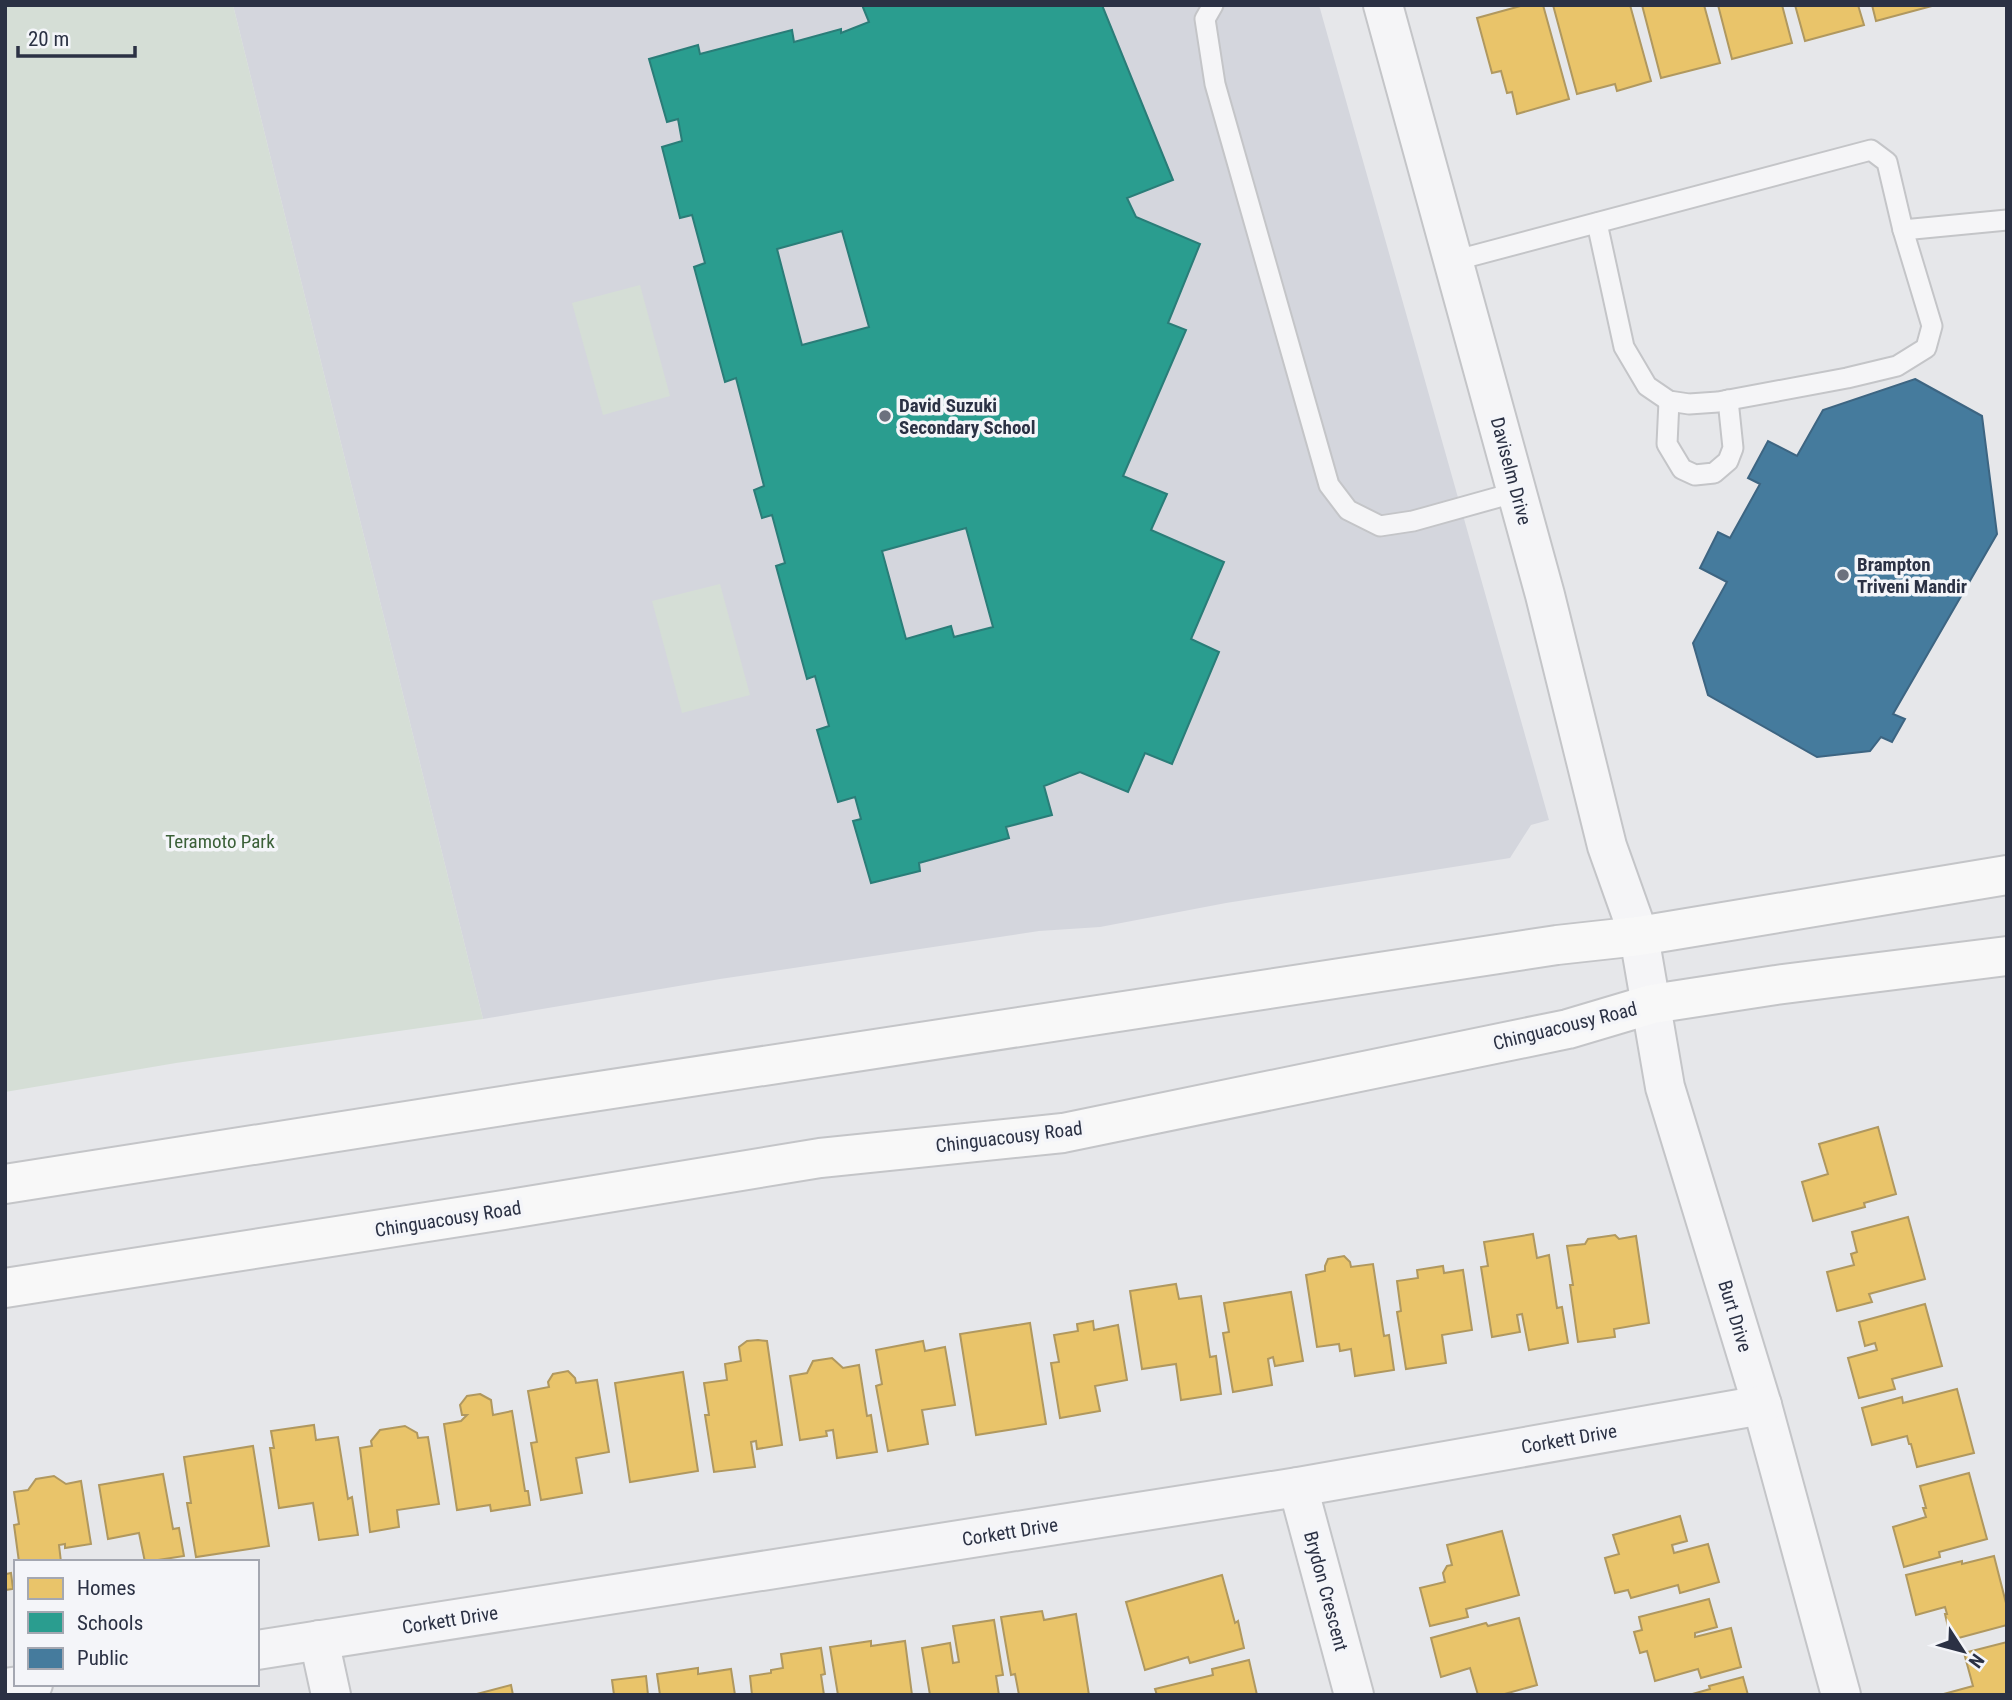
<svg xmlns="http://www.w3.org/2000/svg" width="2012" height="1700" font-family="'Roboto Condensed',sans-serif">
	<rect width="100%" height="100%" fill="#e6e7ea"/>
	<path fill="#d4d6dd" d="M 233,5 L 1319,5 L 1549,820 L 1531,825 L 1510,858 L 1226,903 L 1100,927 L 1039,931 L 720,979 L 483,1019 Z"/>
	<g fill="#d5ded6">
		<path d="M 5,5 L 233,5 L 483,1019 L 176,1063 L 5,1092 Z"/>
		<path d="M 640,285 L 670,396 L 603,415 L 572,303 Z"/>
		<path d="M 720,584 L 750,695 L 682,713 L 652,601 Z"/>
	</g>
	<g fill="#e9c46a" stroke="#b0985f" stroke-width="2">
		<path d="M 1524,5 L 1543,5 L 1569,99 L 1517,114 L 1512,92 L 1507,93 L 1501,71 L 1492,73 L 1477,18 Z"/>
		<path d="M 1553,5 L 1630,5 L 1651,81 L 1617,91 L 1615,84 L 1577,94 Z"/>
		<path d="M 1642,5 L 1704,5 L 1720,63 L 1661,78 Z"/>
		<path d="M 1718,5 L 1782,5 L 1792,43 L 1732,59 Z"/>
		<path d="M 1795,5 L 1858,5 L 1864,25 L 1805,41 Z"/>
		<path d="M 1872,5 L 1932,5 L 1932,6 L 1876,21 Z"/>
		<path d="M 1878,1127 L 1896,1194 L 1864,1203 L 1865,1207 L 1813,1221 L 1802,1182 L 1828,1174 L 1819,1144 Z"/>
		<path d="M 1908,1217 L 1925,1279 L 1869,1294 L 1872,1302 L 1837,1311 L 1827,1272 L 1854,1265 L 1851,1254 L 1857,1252 L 1852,1232 Z"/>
		<path d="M 1533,1234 L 1537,1258 L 1549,1255 L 1557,1308 L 1562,1307 L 1568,1343 L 1529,1350 L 1522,1314 L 1517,1315 L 1520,1332 L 1492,1337 L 1481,1267 L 1488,1266 L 1484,1242 Z"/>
		<path d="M 1615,1235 L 1619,1239 L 1636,1236 L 1649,1323 L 1614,1329 L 1615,1337 L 1578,1342 L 1570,1285 L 1573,1285 L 1567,1246 L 1585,1244 L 1588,1239 Z"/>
		<path d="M 1344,1256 L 1350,1262 L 1351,1267 L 1373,1264 L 1384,1336 L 1389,1335 L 1394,1370 L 1355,1376 L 1351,1349 L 1340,1351 L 1339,1344 L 1317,1347 L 1306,1275 L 1325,1271 L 1325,1266 L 1328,1259 Z"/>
		<path d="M 1443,1266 L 1444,1273 L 1463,1270 L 1472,1330 L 1442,1335 L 1446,1363 L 1406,1369 L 1397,1312 L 1401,1311 L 1397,1281 L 1418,1278 L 1417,1270 Z"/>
		<path d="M 1176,1284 L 1179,1299 L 1201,1296 L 1210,1357 L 1216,1356 L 1221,1394 L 1181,1400 L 1176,1364 L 1142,1369 L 1130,1291 Z"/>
		<path d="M 1291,1292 L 1303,1361 L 1275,1366 L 1273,1357 L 1268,1359 L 1272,1385 L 1233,1392 L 1223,1333 L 1229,1332 L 1224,1303 Z"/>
		<path d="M 1925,1304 L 1942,1366 L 1892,1379 L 1895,1389 L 1859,1398 L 1848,1358 L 1877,1350 L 1875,1343 L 1865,1346 L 1859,1322 Z"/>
		<path d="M 1093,1321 L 1094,1330 L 1118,1325 L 1127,1380 L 1095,1386 L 1100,1411 L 1060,1418 L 1051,1363 L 1059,1362 L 1054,1335 L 1078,1331 L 1077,1324 Z"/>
		<path d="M 1030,1323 L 1046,1424 L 976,1435 L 960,1334 Z"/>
		<path d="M 758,1340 L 767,1341 L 782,1445 L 757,1449 L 756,1441 L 751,1442 L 755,1467 L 714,1472 L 705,1415 L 709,1415 L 704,1383 L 727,1380 L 725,1364 L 741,1361 L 739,1347 L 747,1341 Z"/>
		<path d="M 923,1341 L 925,1351 L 945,1347 L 955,1405 L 922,1410 L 928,1444 L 888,1451 L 876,1386 L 882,1384 L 876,1350 Z"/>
		<path d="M 832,1358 L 843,1368 L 859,1365 L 867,1416 L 871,1415 L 877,1452 L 837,1458 L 833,1430 L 826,1431 L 827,1436 L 800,1440 L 790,1376 L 807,1373 L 813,1361 Z"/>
		<path d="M 568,1371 L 575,1378 L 576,1383 L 597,1380 L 609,1452 L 576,1458 L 582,1493 L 541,1500 L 531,1443 L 537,1442 L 528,1391 L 549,1387 L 548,1382 L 553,1374 Z"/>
		<path d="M 683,1372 L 698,1471 L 630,1482 L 615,1383 Z"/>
		<path d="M 1957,1389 L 1974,1453 L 1917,1467 L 1911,1444 L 1909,1444 L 1907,1436 L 1872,1445 L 1862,1408 L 1902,1397 L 1903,1403 Z"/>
		<path d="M 480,1394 L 491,1400 L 493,1415 L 512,1411 L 525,1491 L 528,1491 L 530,1505 L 491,1511 L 490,1505 L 457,1510 L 444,1424 L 461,1421 L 467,1415 L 462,1415 L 460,1405 L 467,1396 Z"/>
		<path d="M 314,1425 L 316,1440 L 338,1437 L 348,1499 L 352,1497 L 358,1535 L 319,1540 L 313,1503 L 279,1508 L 270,1448 L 274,1448 L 271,1431 Z"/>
		<path d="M 405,1426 L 417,1433 L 418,1438 L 428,1437 L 439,1504 L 397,1510 L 399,1527 L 370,1532 L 360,1448 L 372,1446 L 371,1441 L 380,1430 Z"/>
		<path d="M 253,1446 L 269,1546 L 196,1557 L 187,1503 L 191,1503 L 184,1457 Z"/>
		<path d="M 1969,1473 L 1987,1539 L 1939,1552 L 1940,1557 L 1904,1567 L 1893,1527 L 1926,1517 L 1923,1508 L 1926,1508 L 1920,1486 Z"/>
		<path d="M 163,1474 L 173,1529 L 179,1528 L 184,1556 L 145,1562 L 139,1533 L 108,1539 L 99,1485 Z"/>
		<path d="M 54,1476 L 66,1484 L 81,1481 L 91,1544 L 65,1548 L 65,1544 L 59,1545 L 61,1562 L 19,1562 L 14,1525 L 19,1524 L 14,1492 L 28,1490 L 36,1479 Z"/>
		<path d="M 1680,1516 L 1687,1541 L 1672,1545 L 1674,1553 L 1708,1544 L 1719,1582 L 1680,1593 L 1678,1585 L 1631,1598 L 1628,1590 L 1615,1593 L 1605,1558 L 1619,1554 L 1613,1535 Z"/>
		<path d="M 1502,1531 L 1519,1595 L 1466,1609 L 1468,1617 L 1430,1626 L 1420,1588 L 1445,1582 L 1443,1573 L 1447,1566 L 1452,1565 L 1447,1545 Z"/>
		<path d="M 1994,1556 L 2007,1607 L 2007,1625 L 1951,1640 L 1945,1614 L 1947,1614 L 1945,1607 L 1916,1615 L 1906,1575 L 1962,1561 L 1962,1564 Z"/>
		<path d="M 5,1568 L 6,1574 L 11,1573 L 13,1589 L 5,1590 Z"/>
		<path d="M 1222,1575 L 1235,1623 L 1238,1621 L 1244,1648 L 1190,1663 L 1188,1657 L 1145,1670 L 1126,1602 Z"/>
		<path d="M 1709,1599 L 1717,1627 L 1695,1633 L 1695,1637 L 1731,1628 L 1741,1667 L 1701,1678 L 1698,1669 L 1655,1681 L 1647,1651 L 1640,1653 L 1634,1632 L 1642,1630 L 1639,1617 Z"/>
		<path d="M 1042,1611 L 1044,1620 L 1076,1614 L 1089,1695 L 1019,1695 L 1015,1674 L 1011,1675 L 1001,1617 Z"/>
		<path d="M 1519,1618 L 1537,1685 L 1501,1695 L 1478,1695 L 1470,1668 L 1441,1677 L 1431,1638 L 1486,1623 L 1488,1626 Z"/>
		<path d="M 994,1620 L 1003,1675 L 996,1676 L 999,1695 L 930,1695 L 922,1648 L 950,1643 L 953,1663 L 959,1662 L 953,1626 Z"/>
		<path d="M 871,1641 L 871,1646 L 905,1641 L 912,1695 L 838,1695 L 830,1647 Z"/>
		<path d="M 2007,1642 L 2007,1695 L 1940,1695 L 1973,1686 L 1964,1653 Z"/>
		<path d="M 821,1648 L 825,1674 L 821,1675 L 824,1695 L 752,1695 L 750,1676 L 771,1673 L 771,1670 L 783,1668 L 781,1654 Z"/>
		<path d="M 1249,1660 L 1257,1695 L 1157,1695 L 1155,1689 L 1213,1675 L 1212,1669 Z"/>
		<path d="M 698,1668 L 698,1674 L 731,1669 L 735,1695 L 660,1695 L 657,1674 Z"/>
		<path d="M 646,1676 L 648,1695 L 614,1695 L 612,1680 Z"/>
		<path d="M 1743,1677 L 1748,1695 L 1689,1695 L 1710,1689 L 1709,1686 Z"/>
		<path d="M 511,1685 L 513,1695 L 473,1695 Z"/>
	</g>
	<path fill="#2a9d8f" stroke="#2a7d78" stroke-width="2" fill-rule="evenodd" d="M 862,5 L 1102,5 L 1173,180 L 1127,198 L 1136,217 L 1200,244 L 1168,323 L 1186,330 L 1123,476 L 1167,494 L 1151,530 L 1224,562 L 1191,639 L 1219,652 L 1172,764 L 1145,753 L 1128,792 L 1080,772 L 1044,786 L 1052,815 L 1006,827 L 1009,838 L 919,863 L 920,871 L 871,883 L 853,821 L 861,819 L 855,797 L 838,802 L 817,730 L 829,726 L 815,676 L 807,679 L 776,566 L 785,563 L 772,515 L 762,518 L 754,490 L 764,486 L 736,378 L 725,382 L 694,267 L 705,263 L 692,215 L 680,218 L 662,147 L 682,141 L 678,119 L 667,122 L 649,59 L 698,45 L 700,54 L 792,30 L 794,42 L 841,29 L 841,33 L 869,22 ZM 842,231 L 869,327 L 802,345 L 777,249 ZM 966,528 L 993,627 L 954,637 L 951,626 L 906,639 L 882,551 Z"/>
	<path fill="#457b9d" stroke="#3d6582" stroke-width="2" d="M 1915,379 L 1982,416 L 1997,534 L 1893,714 L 1905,719 L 1892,742 L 1881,737 L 1870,751 L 1817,757 L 1708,695 L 1693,643 L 1727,582 L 1700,568 L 1718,532 L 1730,538 L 1760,484 L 1748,478 L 1768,441 L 1797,456 L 1823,410 Z"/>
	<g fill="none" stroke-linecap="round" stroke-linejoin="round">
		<defs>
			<g id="service">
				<path d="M 1213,5 L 1205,19 L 1215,84 L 1329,485 L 1348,510 L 1380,526 L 1413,521 L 1517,492"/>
				<path d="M 1597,223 L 1624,347 L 1647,386 L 1669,401 L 1689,404 L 1718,402 L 1847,378 L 1897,366 L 1926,348 L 1932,326 L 1903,230"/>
				<path d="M 1453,261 L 1871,150 L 1887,162 L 1903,230 L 2007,220"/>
				<path d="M 1669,401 L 1667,444 L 1682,469 L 1695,475 L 1714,473 L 1728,461 L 1733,448 L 1728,400"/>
			</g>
			<g id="minor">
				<path d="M 1383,5 L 1545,595 L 1607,846 L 1639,936 L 1665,1087 L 1762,1405 L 1841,1695"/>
				<path d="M 1298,1487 L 1354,1695"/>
				<path d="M 319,1640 L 331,1695"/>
				<path d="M 257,1650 L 1298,1487 L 1762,1405"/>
				<path d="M 5,1688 L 33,1684"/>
			</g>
			<g id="secondary">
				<path d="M 5,1184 L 540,1100 L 1557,945 L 1639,936 L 2007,875"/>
				<path d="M 5,1288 L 516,1208 L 820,1158 L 1063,1133 L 1568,1029 L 1652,1004 L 1776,985 L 2007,956"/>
			</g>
		</defs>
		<use href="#service" stroke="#c4c5c8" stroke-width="23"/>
		<use href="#minor" stroke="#c4c5c8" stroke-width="42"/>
		<use href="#secondary" stroke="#c4c5c8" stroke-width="42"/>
		<use href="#service" stroke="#f5f5f7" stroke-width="19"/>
		<use href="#minor" stroke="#f5f5f7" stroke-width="38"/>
		<use href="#secondary" stroke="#f8f8f8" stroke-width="38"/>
	</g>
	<g fill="#6c717e" stroke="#f4f5f9" stroke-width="2.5">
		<circle cx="885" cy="416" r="7"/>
		<circle cx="1843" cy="575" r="7"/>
	</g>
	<g text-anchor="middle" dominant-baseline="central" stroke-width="7" stroke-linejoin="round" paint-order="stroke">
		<g font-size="19" font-weight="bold" fill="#2b3144" stroke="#f4f5f9" text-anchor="start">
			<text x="899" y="405">David Suzuki<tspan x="899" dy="22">Secondary School</tspan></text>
			<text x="1857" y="564">Brampton<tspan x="1857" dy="22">Triveni Mandir</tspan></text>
		</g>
		<g font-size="19" fill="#2b3144" stroke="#f4f5f9">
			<text transform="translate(1511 471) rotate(75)">Daviselm Drive</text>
			<text transform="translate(1565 1026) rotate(-14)">Chinguacousy Road</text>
			<text transform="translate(1009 1137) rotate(-7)">Chinguacousy Road</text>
			<text transform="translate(448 1219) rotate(-9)">Chinguacousy Road</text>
			<text transform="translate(1735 1316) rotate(73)">Burt Drive</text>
			<text transform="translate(1569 1439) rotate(-10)">Corkett Drive</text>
			<text transform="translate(1010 1532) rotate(-9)">Corkett Drive</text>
			<text transform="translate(1326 1591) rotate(75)">Brydon Crescent</text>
			<text transform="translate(450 1620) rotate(-9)">Corkett Drive</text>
		</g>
		<g font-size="19" fill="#3b6038" stroke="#f4f5f9">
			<text x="220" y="841">Teramoto Park</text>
		</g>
	</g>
	<rect width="2012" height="1700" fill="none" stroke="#2b3144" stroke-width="14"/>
	<rect x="14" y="1560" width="245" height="126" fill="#f4f5f9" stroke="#a4a7b1" stroke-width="2"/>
	<rect x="28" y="1578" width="35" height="21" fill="#e9c46a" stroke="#a4a7b1" stroke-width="2"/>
	<text x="77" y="1595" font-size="21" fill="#2b3144">Homes</text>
	<rect x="28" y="1612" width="35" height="21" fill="#2a9d8f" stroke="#a4a7b1" stroke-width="2"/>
	<text x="77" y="1630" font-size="21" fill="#2b3144">Schools</text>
	<rect x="28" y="1648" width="35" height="21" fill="#457b9d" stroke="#a4a7b1" stroke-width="2"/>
	<text x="77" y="1665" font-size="21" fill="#2b3144">Public</text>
	<g transform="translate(1963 1651) rotate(126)" stroke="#f4f5f9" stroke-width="5" paint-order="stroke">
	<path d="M0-5L12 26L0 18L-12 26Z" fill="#2b3144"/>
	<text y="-10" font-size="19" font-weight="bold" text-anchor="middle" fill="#2b3144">N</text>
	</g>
	<path d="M18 46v10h117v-10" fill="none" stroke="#2b3144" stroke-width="3.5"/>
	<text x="28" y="46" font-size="21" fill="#2b3144" stroke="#f4f5f9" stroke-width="5" paint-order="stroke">20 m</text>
</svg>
